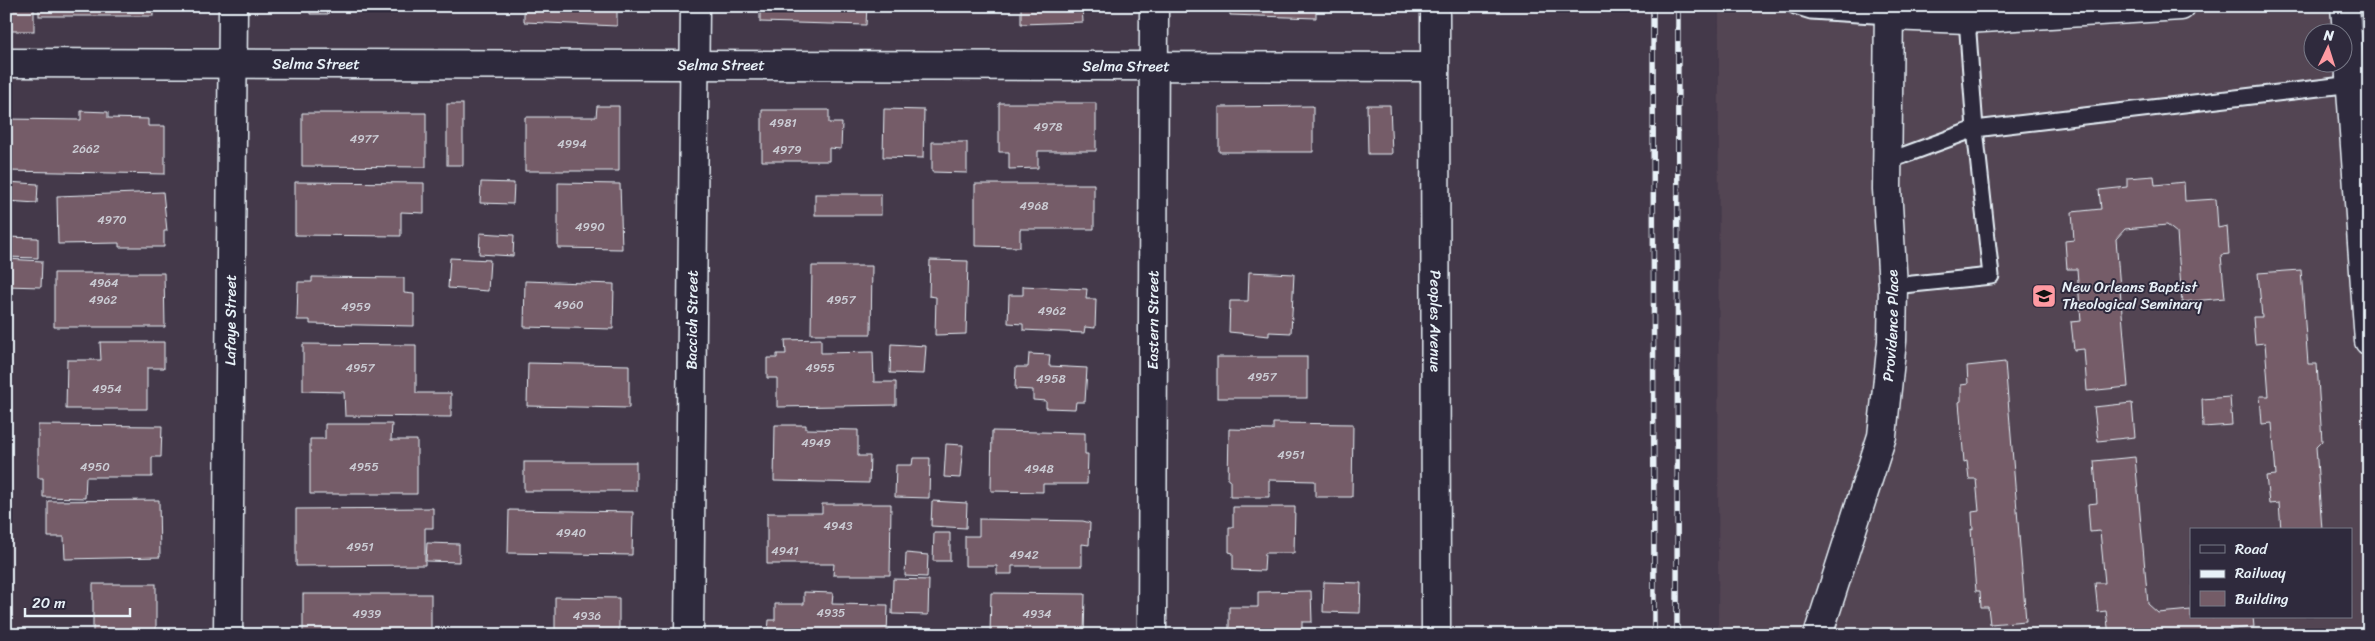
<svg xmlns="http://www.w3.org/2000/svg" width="2375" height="641" font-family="Sriracha,sans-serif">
	<rect width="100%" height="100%" fill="#44394a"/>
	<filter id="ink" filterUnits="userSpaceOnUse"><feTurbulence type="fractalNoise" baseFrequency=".02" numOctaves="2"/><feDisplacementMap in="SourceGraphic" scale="10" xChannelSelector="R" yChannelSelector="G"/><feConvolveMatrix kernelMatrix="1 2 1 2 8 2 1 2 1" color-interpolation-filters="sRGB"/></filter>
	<g filter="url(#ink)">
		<path fill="#524453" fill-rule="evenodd" d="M 1719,6 L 2369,6 L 2369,635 L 1718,635 ZM 2312,32 L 2342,32 L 2342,62 L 2312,62 ZM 2191,530 L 2351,530 L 2351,617 L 2191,617 Z"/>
		<g fill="#745c67" stroke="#e8f1f8">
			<rect x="6" y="6" width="28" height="25"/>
			<rect x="39" y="6" width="114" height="10"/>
			<path d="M 310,6 L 385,6 L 385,10 L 329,8 L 328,14 L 310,14 Z"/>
			<path d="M 524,6 L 617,6 L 617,26 L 524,22 Z"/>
			<path d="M 760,6 L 867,6 L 866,25 L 760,22 Z"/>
			<path d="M 1021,6 L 1082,6 L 1083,22 L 1021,24 Z"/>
			<path d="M 1230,6 L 1316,6 L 1316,18 L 1230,15 Z"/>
			<path d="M 999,103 L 1096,103 L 1096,151 L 1038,151 L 1038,168 L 1009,169 L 1009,152 L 999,152 Z"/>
			<rect x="447" y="104" width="16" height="61"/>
			<path d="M 1367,105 L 1390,105 L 1392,154 L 1368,154 Z"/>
			<path d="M 597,106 L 619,106 L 619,171 L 525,171 L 525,117 L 596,117 Z"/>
			<path d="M 1313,106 L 1313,152 L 1219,152 L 1219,107 Z"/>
			<path d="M 884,109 L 924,110 L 923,158 L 883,157 Z"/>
			<path d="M 762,110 L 829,110 L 829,123 L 842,123 L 841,149 L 829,148 L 829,161 L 762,161 Z"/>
			<path d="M 81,111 L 108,112 L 108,118 L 148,119 L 148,126 L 165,126 L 165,174 L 6,171 L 6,119 L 81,120 Z"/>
			<path d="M 302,113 L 426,113 L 426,167 L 302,166 Z"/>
			<path d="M 932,142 L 967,142 L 967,173 L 932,172 Z"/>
			<path d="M 2154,176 L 2155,185 L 2184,182 L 2185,201 L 2216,199 L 2218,228 L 2227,226 L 2229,254 L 2221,255 L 2225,298 L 2182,302 L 2177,233 L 2167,225 L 2125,229 L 2116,239 L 2128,387 L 2087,391 L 2084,349 L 2074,350 L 2071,322 L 2081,321 L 2077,269 L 2067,269 L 2065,241 L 2074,240 L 2072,212 L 2101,209 L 2099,190 L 2127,187 L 2127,178 Z"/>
			<path d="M 6,182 L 38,184 L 37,203 L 6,201 Z"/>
			<path d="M 295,182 L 424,183 L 424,213 L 401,212 L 401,236 L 295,235 Z"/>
			<path d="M 481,182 L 514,183 L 513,204 L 480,203 Z"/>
			<path d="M 558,183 L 620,184 L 622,249 L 558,248 Z"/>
			<path d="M 975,184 L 1094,184 L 1094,229 L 1020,229 L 1020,247 L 975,246 Z"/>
			<path d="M 163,192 L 167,231 L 164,231 L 164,247 L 119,247 L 119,243 L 58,244 L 57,196 Z"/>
			<rect x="815" y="194" width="66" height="21"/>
			<path d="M 480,233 L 514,235 L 513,256 L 479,254 Z"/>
			<path d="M 6,237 L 38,238 L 38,258 L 6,257 Z"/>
			<path d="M 450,258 L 490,260 L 488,291 L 448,288 Z"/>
			<path d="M 7,259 L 42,261 L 41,287 L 6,286 Z"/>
			<path d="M 930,260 L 968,261 L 966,334 L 935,335 L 936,297 L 929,296 Z"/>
			<path d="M 812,266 L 872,266 L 871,334 L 811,334 Z"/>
			<path d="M 2301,270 L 2308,364 L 2317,364 L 2322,441 L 2316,447 L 2322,530 L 2281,530 L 2279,503 L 2269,504 L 2266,476 L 2276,475 L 2272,423 L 2262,424 L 2260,396 L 2269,396 L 2265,343 L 2255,344 L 2253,317 L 2262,317 L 2258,273 Z"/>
			<path d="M 1249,272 L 1294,274 L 1291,333 L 1269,332 L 1269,336 L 1229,332 L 1230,301 L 1248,301 Z"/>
			<path d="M 54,273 L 164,273 L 165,327 L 54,327 Z"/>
			<path d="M 312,277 L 404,278 L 404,293 L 414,294 L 414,326 L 310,324 L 310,320 L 297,320 L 298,282 L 312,282 Z"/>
			<path d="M 525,281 L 614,284 L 613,329 L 524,327 Z"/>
			<path d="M 1023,286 L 1087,289 L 1086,299 L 1096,299 L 1095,328 L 1085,327 L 1084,333 L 1023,330 L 1023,324 L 1008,323 L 1009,295 L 1023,295 Z"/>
			<path d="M 821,339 L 821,353 L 873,352 L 874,382 L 896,382 L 896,405 L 777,407 L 777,378 L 767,378 L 767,358 L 777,358 L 777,354 L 786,354 L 785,340 Z"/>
			<path d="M 100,342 L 164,342 L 164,368 L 147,368 L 147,409 L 66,409 L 67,360 L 101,360 Z"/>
			<path d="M 303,344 L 416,345 L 416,393 L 451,393 L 451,417 L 345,416 L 344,392 L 303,391 Z"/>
			<path d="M 891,344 L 926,346 L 924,374 L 890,373 Z"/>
			<path d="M 1029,354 L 1050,355 L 1049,366 L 1087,368 L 1085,402 L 1076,402 L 1075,409 L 1046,408 L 1046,401 L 1033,400 L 1033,390 L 1015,389 L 1016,367 L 1028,367 Z"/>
			<rect x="1217" y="357" width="90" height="41"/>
			<path d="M 2005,362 L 2026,621 L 1990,624 L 1988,607 L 1981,607 L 1980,591 L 1976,591 L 1971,529 L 1973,530 L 1972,512 L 1979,511 L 1976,479 L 1969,479 L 1967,461 L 1964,462 L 1959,402 L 1961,401 L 1961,385 L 1968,384 L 1967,366 Z"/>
			<path d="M 528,363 L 629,365 L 629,408 L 527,406 Z"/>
			<path d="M 2230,397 L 2232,425 L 2203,427 L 2202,399 Z"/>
			<path d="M 2132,403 L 2135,437 L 2098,441 L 2094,407 Z"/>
			<path d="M 1273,423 L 1353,424 L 1352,497 L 1315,497 L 1315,481 L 1269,480 L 1269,497 L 1230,497 L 1230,480 L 1228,480 L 1229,429 L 1273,430 Z"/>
			<path d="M 325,424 L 392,424 L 391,440 L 417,440 L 417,494 L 310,494 L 310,439 L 325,439 Z"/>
			<path d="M 38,425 L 162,426 L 161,457 L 152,457 L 152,477 L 86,477 L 85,498 L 43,497 L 43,478 L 38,478 Z"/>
			<path d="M 775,425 L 806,425 L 806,429 L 858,430 L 858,456 L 870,456 L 869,483 L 774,481 Z"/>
			<path d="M 992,431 L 1085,433 L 1085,454 L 1088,454 L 1087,484 L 1043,484 L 1043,492 L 991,491 Z"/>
			<path d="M 946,444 L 963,445 L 960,478 L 944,477 Z"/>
			<path d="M 2135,457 L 2148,604 L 2158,613 L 2191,610 L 2191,617 L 2253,617 L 2254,627 L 2223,630 L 2224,635 L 2109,635 L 2106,611 L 2098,612 L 2095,583 L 2105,583 L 2100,531 L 2090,532 L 2088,504 L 2097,503 L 2094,461 Z"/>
			<path d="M 913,458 L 930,458 L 929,498 L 895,497 L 896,465 L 912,465 Z"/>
			<rect x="524" y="462" width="112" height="29"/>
			<path d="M 159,500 L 160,557 L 65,559 L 64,537 L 48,537 L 48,501 Z"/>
			<path d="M 932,501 L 967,503 L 966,528 L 931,526 Z"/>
			<path d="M 822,504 L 891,504 L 890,575 L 833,575 L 834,564 L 767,564 L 767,513 L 822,513 Z"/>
			<path d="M 1233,507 L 1295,507 L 1294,553 L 1265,553 L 1264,571 L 1233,570 L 1233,553 L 1229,552 L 1229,527 L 1233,527 Z"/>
			<path d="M 433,508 L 433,528 L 425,528 L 425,565 L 296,566 L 296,509 Z"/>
			<path d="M 509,510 L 633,512 L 632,555 L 508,553 Z"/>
			<path d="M 979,519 L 1083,521 L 1090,523 L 1089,545 L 1082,544 L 1082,566 L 1012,566 L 1012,574 L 997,574 L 997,566 L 965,566 L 965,536 L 979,536 Z"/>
			<path d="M 934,533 L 950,533 L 950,561 L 933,561 Z"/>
			<path d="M 427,543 L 459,544 L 459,562 L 426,561 Z"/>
			<path d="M 906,553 L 928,555 L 927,577 L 905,576 Z"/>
			<path d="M 893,579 L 929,580 L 928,615 L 892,614 Z"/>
			<path d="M 1324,582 L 1361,583 L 1360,613 L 1323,612 Z"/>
			<rect x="93" y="584" width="63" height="51"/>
			<path d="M 1311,591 L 1312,622 L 1302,622 L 1302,635 L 1229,635 L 1229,607 L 1258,607 L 1258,592 Z"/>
			<path d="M 804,592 L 833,593 L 832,604 L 888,605 L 887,635 L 775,635 L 775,633 L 768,632 L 769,620 L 775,620 L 775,604 L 804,604 Z"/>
			<path d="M 991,593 L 1085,594 L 1084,635 L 990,635 Z"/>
			<rect x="303" y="594" width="128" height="41"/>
			<path d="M 555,597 L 619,598 L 619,635 L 555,635 Z"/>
		</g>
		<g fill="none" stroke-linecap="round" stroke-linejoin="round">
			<defs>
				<g id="service">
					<path d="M 1795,6 L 1811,11 L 1889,16"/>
					<path d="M 1888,161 L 1975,129 L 2369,82"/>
					<path d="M 1893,286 L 1991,276 L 1975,129 L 1967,19"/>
				</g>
				<g id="minor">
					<path id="s1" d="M 1435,6 L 1436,635"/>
					<path d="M 2345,6 L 2369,341"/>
					<path d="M 1889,16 L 1967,19 L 2181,6"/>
					<path id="s2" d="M 6,63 L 1435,67"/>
					<path id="s3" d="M 228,635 L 233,6"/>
					<path id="s4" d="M 689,635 L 695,6"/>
					<path id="s5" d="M 1152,635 L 1154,6"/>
					<path id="s6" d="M 1818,635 L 1882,436 L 1892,341 L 1893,286 L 1887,189 L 1889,6"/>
				</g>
			</defs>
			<use href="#service" stroke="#e8f1f8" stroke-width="19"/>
			<use href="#minor" stroke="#e8f1f8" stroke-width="31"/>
			<use href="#service" stroke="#2f2a3d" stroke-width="15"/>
			<use href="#minor" stroke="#2f2a3d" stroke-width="28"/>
			<defs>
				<g id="rail">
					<path d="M 1653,6 L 1654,635"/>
					<path d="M 1677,635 L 1678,6"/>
				</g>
			</defs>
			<use href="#rail" stroke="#e8f1f8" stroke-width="5.5"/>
			<use href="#rail" stroke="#2f2a3d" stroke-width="4" stroke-dasharray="11" stroke-linecap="butt"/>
		</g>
	</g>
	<defs>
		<symbol id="university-square" viewBox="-11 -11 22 22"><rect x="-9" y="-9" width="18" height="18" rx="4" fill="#ff9aa2" stroke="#2f2a3d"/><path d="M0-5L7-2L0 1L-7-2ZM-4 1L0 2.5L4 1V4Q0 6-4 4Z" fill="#111"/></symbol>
	</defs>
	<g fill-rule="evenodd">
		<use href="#university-square" x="2030" y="282" width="28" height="28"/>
	</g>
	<g text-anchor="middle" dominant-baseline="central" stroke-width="4" stroke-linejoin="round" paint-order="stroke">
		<g font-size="12" fill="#cbccd4">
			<text x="783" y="123">4981</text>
			<text x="1048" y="127">4978</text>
			<text x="364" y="139">4977</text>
			<text x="572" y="144">4994</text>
			<text x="86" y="149">2662</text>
			<text x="787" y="150">4979</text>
			<text x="1034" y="206">4968</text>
			<text x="112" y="220">4970</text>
			<text x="590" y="227">4990</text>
			<text x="104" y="283">4964</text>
			<text x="103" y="300">4962</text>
			<text x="841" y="300">4957</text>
			<text x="569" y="305">4960</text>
			<text x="356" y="307">4959</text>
			<text x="1052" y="311">4962</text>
			<text x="360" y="368">4957</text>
			<text x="820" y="368">4955</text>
			<text x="1262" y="377">4957</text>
			<text x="1051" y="379">4958</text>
			<text x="107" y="389">4954</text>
			<text x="816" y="443">4949</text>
			<text x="1291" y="455">4951</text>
			<text x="95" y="467">4950</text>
			<text x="364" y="467">4955</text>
			<text x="1039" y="469">4948</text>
			<text x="838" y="526">4943</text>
			<text x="571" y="533">4940</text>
			<text x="360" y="547">4951</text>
			<text x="785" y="551">4941</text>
			<text x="1024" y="555">4942</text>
			<text x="831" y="613">4935</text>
			<text x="367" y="614">4939</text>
			<text x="1037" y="614">4934</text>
			<text x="587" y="616">4936</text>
		</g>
		<g font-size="15" fill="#e8f1f8" stroke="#2f2a3d">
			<text stroke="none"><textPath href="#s2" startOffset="310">Selma Street</textPath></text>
			<text stroke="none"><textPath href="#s2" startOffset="715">Selma Street</textPath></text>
			<text stroke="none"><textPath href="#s2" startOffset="1120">Selma Street</textPath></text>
			<text stroke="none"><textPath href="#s5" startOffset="315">Eastern Street</textPath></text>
			<text stroke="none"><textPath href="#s1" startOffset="315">Peoples Avenue</textPath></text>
			<text stroke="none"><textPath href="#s3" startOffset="315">Lafaye Street</textPath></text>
			<text stroke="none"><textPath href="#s4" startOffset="315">Baccich Street</textPath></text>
			<text stroke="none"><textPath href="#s6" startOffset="320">Providence Place</textPath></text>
		</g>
		<g font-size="15" fill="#e8f1f8" stroke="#2f2a3d" text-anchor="start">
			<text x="2062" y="287">New Orleans Baptist<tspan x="2062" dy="17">Theological Seminary</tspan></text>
		</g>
	</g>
	<rect width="2375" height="641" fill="none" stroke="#2f2a3d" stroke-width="25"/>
	<rect x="12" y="12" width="2350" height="616" fill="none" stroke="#e8f1f8" stroke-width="2" filter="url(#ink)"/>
	<rect x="2190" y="528" width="162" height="90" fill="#2f2a3d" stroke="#797a88"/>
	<rect x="2200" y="545" width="25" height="8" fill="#2f2a3d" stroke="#797a88"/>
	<text x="2235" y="554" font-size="15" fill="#e8f1f8">Road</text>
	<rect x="2200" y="570" width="25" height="8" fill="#e8f1f8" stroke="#797a88"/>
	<text x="2235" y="578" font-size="15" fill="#e8f1f8">Railway</text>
	<rect x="2200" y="591" width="25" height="15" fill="#745c67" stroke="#797a88"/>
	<text x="2235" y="604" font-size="15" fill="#e8f1f8">Building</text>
	<g transform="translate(2328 48) rotate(4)"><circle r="24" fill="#2f2a3d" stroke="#797a88"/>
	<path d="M0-4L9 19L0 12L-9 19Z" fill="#ff9aa2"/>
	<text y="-8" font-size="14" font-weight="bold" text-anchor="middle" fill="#e8f1f8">N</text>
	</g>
	<path d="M25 608v8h105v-8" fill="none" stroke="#e8f1f8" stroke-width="2.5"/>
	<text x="32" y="608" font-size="15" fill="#e8f1f8" stroke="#2f2a3d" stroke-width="4" paint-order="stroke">20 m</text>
</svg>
